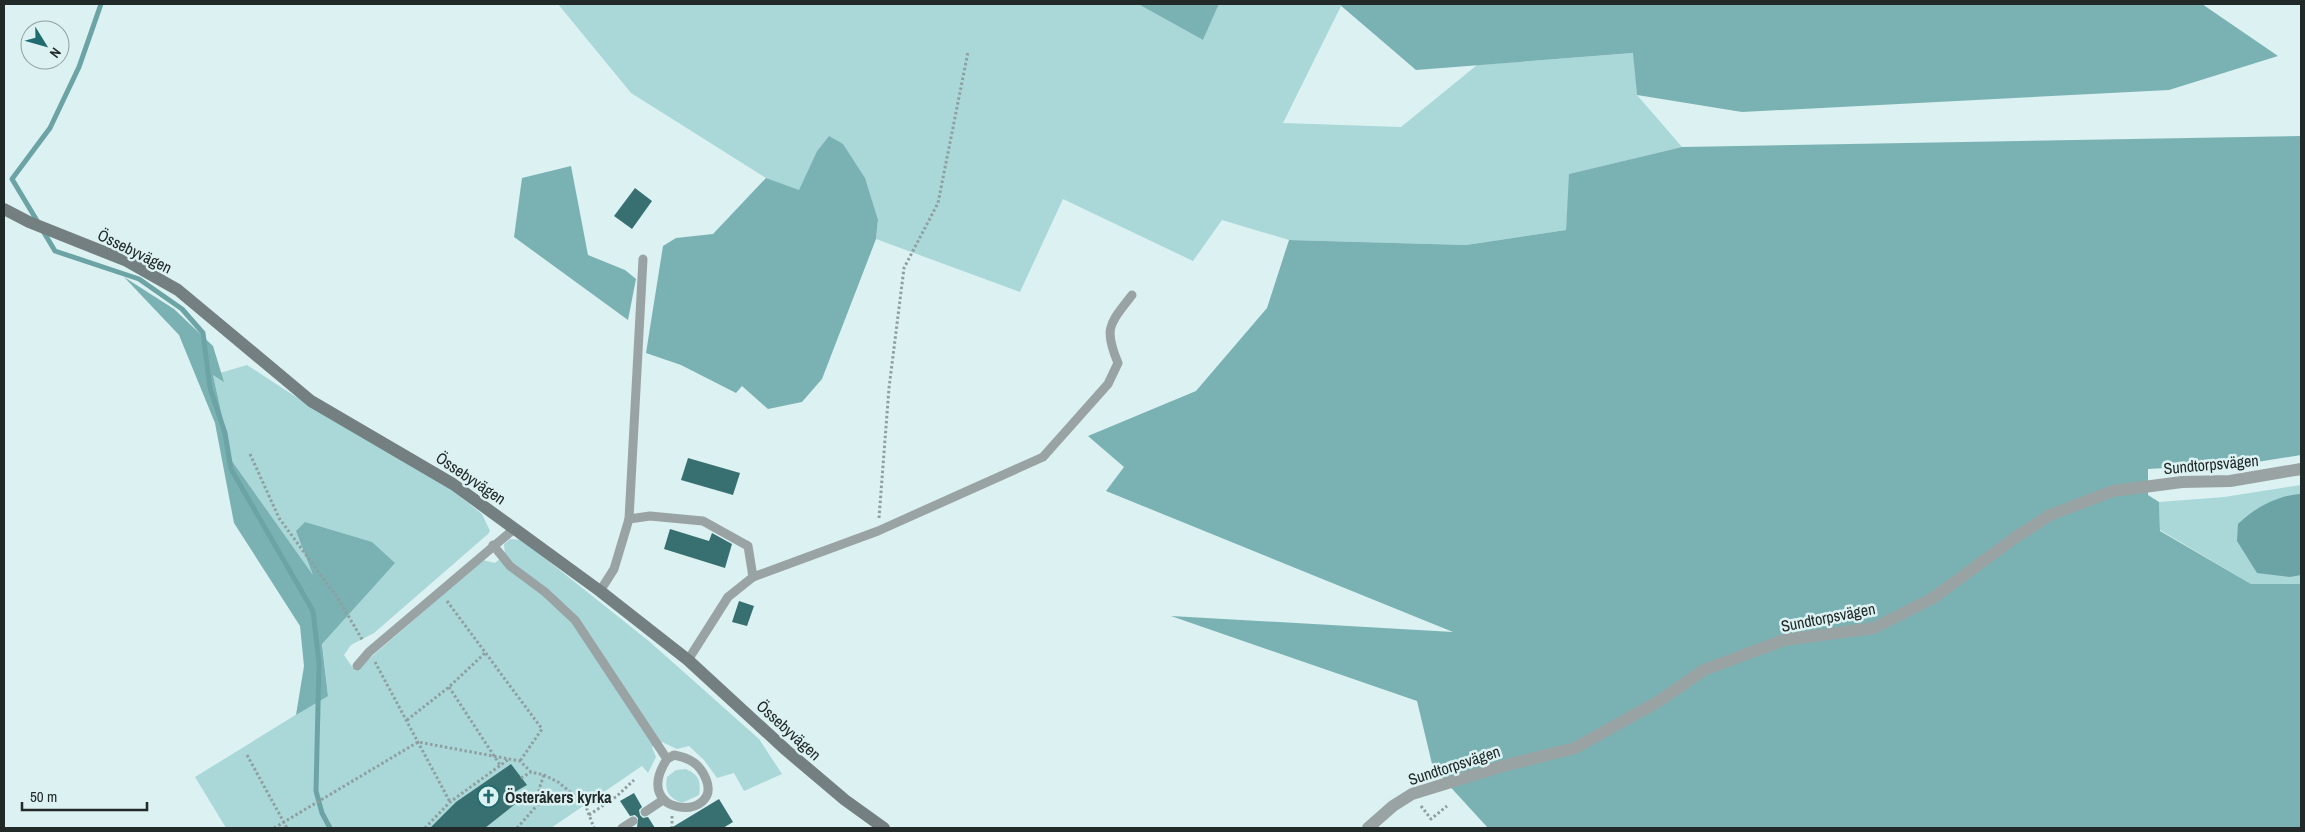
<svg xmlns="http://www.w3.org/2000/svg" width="2305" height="832" font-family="'Archivo Narrow',sans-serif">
	<rect width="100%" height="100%" fill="#dcf1f2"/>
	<g fill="#aad8d9">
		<path d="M 558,4 L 1138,4 L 1203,40 L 1219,4 L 1339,4 L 1341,6 L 1283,123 L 1401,127 L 1477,65 L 1634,53 L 1637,95 L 1682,147 L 1570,174 L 1566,230 L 1466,245 L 1289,240 L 1222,220 L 1193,261 L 1063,199 L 1020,292 L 876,239 L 878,220 L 829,136 L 817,151 L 799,191 L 766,178 L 631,93 Z"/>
		<path d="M 247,365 L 293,395 L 448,487 L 482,514 L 490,531 L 488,534 L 374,633 L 351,645 L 344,655 L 355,671 L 483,560 L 495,563 L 505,554 L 504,544 L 510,539 L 522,540 L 650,642 L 759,739 L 782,774 L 744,791 L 734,773 L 717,778 L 704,760 L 689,746 L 677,749 L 662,742 L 652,747 L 656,757 L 648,773 L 642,766 L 551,828 L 226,828 L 195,777 L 328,695 L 315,578 L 232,461 L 213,375 Z"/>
		<path d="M 2301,485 L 2301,584 L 2251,584 L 2160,530 L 2159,502 L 2224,497 Z"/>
		<path d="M 686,769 C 699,775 701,781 699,795 L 682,803 C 669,798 664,791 667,777 L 676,770 Z"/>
	</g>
	<g fill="#7ab2b3">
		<path d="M 1138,4 L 1219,4 L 1203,40 Z"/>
		<path d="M 1339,4 L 2202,4 L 2278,56 L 2169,90 L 1742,112 L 1637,95 L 1633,53 L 1416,70 Z"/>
		<path d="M 829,136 L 843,144 L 865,178 L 878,220 L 876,239 L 822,379 L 802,402 L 768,409 L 742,386 L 736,393 L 681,365 L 646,353 L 663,246 L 676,238 L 713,234 L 766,178 L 799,190 L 817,151 Z"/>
		<path d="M 2301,136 L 2301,455 L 2251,463 L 2148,469 L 2148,495 L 2159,502 L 2160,531 L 2251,584 L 2301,584 L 2301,828 L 1488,828 L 1433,768 L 1417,701 L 1171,616 L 1453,632 L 1106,491 L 1124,467 L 1088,436 L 1196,391 L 1267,308 L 1289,240 L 1466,245 L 1566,230 L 1569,174 L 1682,147 Z"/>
		<path d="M 571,166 L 588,255 L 625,270 L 636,279 L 628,320 L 514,237 L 522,178 Z"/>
		<path d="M 124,277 L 174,309 L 213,346 L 224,382 L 213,375 L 232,461 L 313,575 L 296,531 L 305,522 L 372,542 L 395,563 L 322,644 L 328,696 L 296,715 L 304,666 L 300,626 L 234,523 L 215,423 L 179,335 Z"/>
	</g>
	<path fill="#6ca4a6" d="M 2301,494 L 2301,575 L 2290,577 L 2257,573 L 2237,541 L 2238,524 C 2254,508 2279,495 2301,494 Z"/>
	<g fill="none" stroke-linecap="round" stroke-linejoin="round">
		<g stroke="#6ca4a6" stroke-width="5">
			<path d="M 39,224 L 12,179 L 50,128 L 79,67 L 101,4"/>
			<path d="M 43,231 L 55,251 L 139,279 L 182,309 L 203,333 L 210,388 L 225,433 L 231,469 L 313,611 L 319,663 L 316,791 L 322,813 L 330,828"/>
		</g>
	</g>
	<g fill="#387071">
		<path d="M 635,188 L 652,201 L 632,229 L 614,216 Z"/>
		<path d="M 688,458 L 740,473 L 733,495 L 681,480 Z"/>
		<path d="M 670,529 L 709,541 L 712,533 L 732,544 L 725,568 L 664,549 Z"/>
		<path d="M 739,601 L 754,606 L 747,626 L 732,622 Z"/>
		<path d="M 511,764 L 527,785 L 513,793 L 519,801 L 485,828 L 430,828 L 456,802 Z"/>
		<path d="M 634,793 L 642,807 L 639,810 L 640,815 L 643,818 L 648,817 L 655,828 L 637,828 L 638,818 L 635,815 L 630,816 L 620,801 Z"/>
		<path d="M 719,799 L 733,822 L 723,828 L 671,828 Z"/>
	</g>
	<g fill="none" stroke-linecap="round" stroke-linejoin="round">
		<g stroke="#8f9f9f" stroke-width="3" stroke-dasharray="2.5 2.5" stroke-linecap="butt">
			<path d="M 250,454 L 279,518 L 339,600 L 363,641"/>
			<path d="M 879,518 L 889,388 L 904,268 L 938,203 L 968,52"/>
			<path d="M 447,601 L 542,729 L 520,761"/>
			<path d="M 375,662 L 450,802"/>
			<path d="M 449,687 L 500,765"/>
			<path d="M 407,720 L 449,687 L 485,653"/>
			<path d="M 247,755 L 287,828"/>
			<path d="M 521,778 L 531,772"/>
			<path d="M 1421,806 L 1431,819 L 1447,806"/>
			<path d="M 589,815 L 617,796 L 634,780"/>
			<path d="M 672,816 L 672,828"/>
			<path d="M 274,828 L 418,742 L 520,761 L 531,772 L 544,775 L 558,782 L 585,804 L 594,828"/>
			<path d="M 425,828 L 450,802 L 509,759"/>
			<path d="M 517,828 L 540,802 L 539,789 L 544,775"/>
		</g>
		<g stroke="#9aa3a3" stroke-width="9">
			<path d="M 629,519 L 650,516 L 703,521 L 748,546 L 753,577"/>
			<path d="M 493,545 L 510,566 L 545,592 L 575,620 L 667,759 C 629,818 723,821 706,779 C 700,764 690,758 674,755 L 667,759"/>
			<path d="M 600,591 L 614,569 L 629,519 L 643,259"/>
			<path d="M 688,660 L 728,597 L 753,577 L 878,531 L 1043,457 L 1108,384 L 1118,363 C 1103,327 1110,324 1132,295"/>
			<path d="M 357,666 L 369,652 L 514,529"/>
			<path d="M 645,812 L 663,800"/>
			<path d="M 622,828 L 633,821"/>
		</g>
		<path stroke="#9aa3a3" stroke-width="12" d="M 1368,828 L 1393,806 L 1412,794 L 1503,766 L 1575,748 L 1659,701 L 1704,670 L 1784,640 L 1874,628 L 1933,598 L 2016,537 L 2050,515 L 2113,491 L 2182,482 L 2230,481 L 2301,469"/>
		<path stroke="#737f80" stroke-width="12" d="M 4,209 L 29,222 L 127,261 L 178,290 L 311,401 L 453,484 L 600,591 L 688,660 L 786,750 L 845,800 L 884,828"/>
	</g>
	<defs>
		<symbol id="church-ring" viewBox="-11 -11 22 22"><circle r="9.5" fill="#dcf1f2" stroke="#1f6b6e" stroke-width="1.5"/><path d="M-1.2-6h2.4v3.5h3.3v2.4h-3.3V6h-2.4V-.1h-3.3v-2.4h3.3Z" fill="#1f6b6e"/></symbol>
	</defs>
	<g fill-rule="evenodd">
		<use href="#church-ring" x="476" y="784" width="25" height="25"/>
	</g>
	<g text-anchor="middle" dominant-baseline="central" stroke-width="5" stroke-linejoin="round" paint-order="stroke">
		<g font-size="16" fill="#212929" stroke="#dcf1f2">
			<text transform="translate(135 251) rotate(26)">Össebyvägen</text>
			<text transform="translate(2211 464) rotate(-5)">Sundtorpsvägen</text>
			<text transform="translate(471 478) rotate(34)">Össebyvägen</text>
			<text transform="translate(1828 617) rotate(-11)">Sundtorpsvägen</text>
			<text transform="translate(789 730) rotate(42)">Össebyvägen</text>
			<text transform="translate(1454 765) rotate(-18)">Sundtorpsvägen</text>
		</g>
		<g font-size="16" font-weight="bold" fill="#212929" stroke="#dcf1f2" text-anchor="start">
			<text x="505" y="797">Österåkers kyrka</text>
		</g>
	</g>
	<rect width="2305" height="832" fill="none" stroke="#212929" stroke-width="10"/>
	<g transform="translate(45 45) rotate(127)"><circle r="24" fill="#dcf1f2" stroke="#91a1a2"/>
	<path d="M0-4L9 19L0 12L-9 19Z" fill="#1f6b6e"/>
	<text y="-8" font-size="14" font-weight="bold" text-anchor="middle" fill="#212929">N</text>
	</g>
	<path d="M22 802v8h125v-8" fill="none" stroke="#212929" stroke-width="2.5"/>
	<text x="30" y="802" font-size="15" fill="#212929" stroke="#dcf1f2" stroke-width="4" paint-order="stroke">50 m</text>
</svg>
